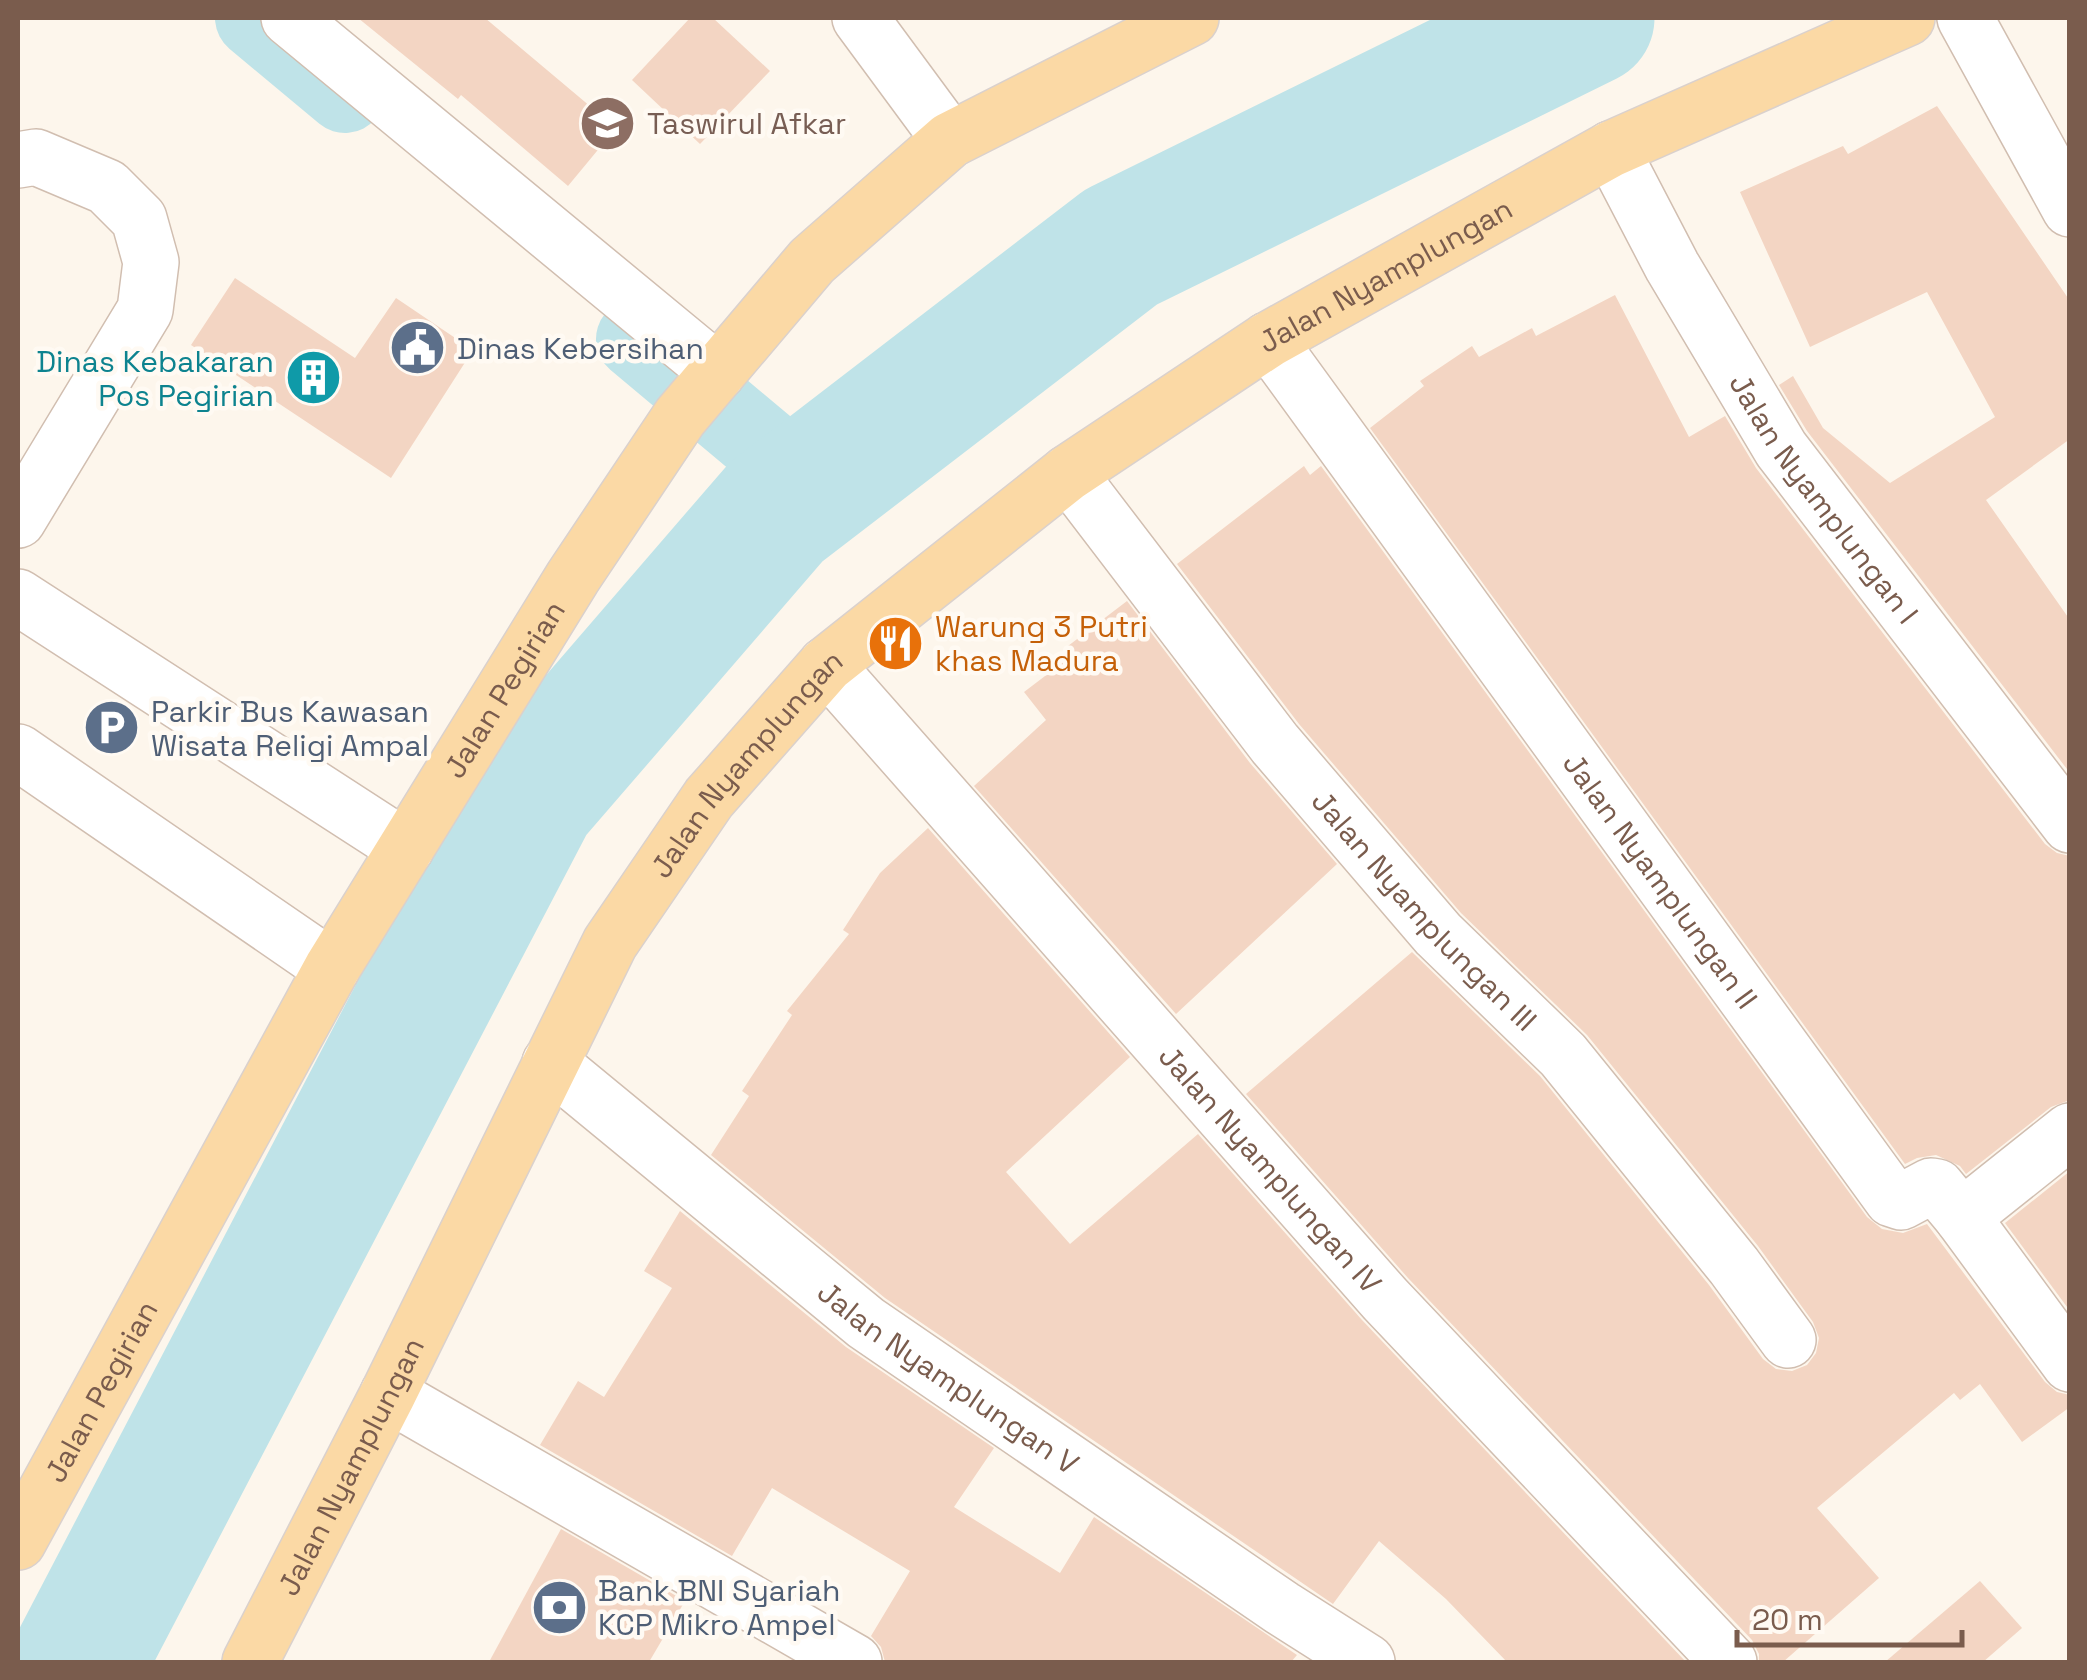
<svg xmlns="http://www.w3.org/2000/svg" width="2087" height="1680" font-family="'Space Grotesk',sans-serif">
	<rect width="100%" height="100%" fill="#fdf6ec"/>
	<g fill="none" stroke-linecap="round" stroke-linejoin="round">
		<g stroke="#bfe3e8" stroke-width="80">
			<path d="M 255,18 L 345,93"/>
			<path d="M 636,339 L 810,485"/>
		</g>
		<path stroke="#bfe3e8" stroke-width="135" d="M 78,1662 L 530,797 L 776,512 L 1121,247 L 1587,18"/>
	</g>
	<g fill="#f3d5c3">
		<path d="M 358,18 L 485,18 L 616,128 L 568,186 L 461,95 L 458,99 Z"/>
		<path d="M 690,18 L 713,18 L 770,71 L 700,144 L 632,80 Z"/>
		<path d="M 1937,106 L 2070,301 L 2070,439 L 1986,500 L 2070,620 L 2070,773 L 1807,431 L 1779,385 L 1793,376 L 1823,428 L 1890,483 L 1995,417 L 1927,292 L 1810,347 L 1740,192 L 1843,146 L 1848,154 Z"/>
		<path d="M 235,278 L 355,358 L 396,298 L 473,350 L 391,478 L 191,345 Z"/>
		<path d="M 1615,295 L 1689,437 L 1725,416 L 1756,468 L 2045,844 L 2057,853 L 2070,856 L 2070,1100 L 2051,1107 L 1966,1174 L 1960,1166 L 1936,1155 L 1917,1158 L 1905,1164 L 1370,428 L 1424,386 L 1420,381 L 1472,346 L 1479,357 L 1532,328 L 1536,336 Z"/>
		<path d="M 1304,466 L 1310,475 L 1321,466 L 1867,1217 L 1882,1229 L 1903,1233 L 1927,1224 L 2045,1382 L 2057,1392 L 2070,1395 L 2070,1407 L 2022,1442 L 1980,1384 L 1960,1400 L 1954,1393 L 1817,1508 L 1879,1578 L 1783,1662 L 1759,1662 L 1759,1654 L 1752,1640 L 1408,1278 L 1246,1094 L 1412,952 L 1540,1076 L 1709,1285 L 1763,1359 L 1776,1369 L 1792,1371 L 1807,1365 L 1816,1353 L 1819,1338 L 1813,1322 L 1758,1246 L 1587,1035 L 1461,913 L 1299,724 L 1177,564 Z"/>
		<path d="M 1127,601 L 1250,763 L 1337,864 L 1176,1014 L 974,786 L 1046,720 L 1024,692 L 1074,654 L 1068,646 Z"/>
		<path d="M 928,828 L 1130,1057 L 1006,1172 L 1070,1244 L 1198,1134 L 1362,1320 L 1686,1662 L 1507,1662 L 1446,1599 L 1379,1541 L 1333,1604 L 885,1298 L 711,1155 L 749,1096 L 742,1091 L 792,1015 L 787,1011 L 849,934 L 843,930 L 880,873 Z"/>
		<path d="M 2070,1171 L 2070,1311 L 2005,1223 Z"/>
		<path d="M 680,1211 L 846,1347 L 994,1448 L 954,1507 L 1060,1573 L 1094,1517 L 1297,1655 L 1291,1662 L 885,1662 L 881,1647 L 871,1636 L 910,1571 L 772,1488 L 732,1556 L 540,1445 L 578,1381 L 604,1397 L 672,1288 L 644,1271 Z"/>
		<path d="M 561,1529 L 685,1601 L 649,1662 L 489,1662 Z"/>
		<path d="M 1980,1581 L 2022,1628 L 1983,1662 L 1885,1662 Z"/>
	</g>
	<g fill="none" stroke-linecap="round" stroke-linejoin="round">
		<defs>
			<g id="minor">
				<path d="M 289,18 L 718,372"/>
				<path d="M 860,18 L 950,140"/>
				<path d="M 1965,18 L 2070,209"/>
				<path id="s1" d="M 1611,149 L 1672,266 L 1781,449 L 2070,825"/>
				<path d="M 18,160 L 36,157 L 107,187 L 139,219 L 151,262 L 145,310 L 18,520"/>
				<path id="s2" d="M 1268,340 L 1892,1199 L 1901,1202 L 1931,1186 L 1937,1187 L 1962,1217 L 2070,1364"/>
				<path id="s3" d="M 1068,473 L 1275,744 L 1438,934 L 1563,1055 L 1734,1266 L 1788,1340"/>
				<path d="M 18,597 L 406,848"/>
				<path id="s4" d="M 826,665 L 1385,1299 L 1729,1662"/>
				<path d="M 18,752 L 332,968"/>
				<path id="s5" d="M 550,1063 L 866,1323 L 1282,1608 L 1367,1662"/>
				<path d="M 1962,1217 L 2070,1131"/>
				<path d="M 388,1394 L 854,1662"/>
			</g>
			<g id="major">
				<path id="s6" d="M 18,1542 L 332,968 L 573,577 L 680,417 L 812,261 L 950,140 L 1191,18"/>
				<path id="s7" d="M 250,1662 L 388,1394 L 610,943 L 709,798 L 826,665 L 1068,473 L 1268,340 L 1611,149 L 1907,18"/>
			</g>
		</defs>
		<use href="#minor" stroke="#d1beb0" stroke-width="58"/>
		<use href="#major" stroke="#dad1cd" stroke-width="58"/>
		<use href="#minor" stroke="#fff" stroke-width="55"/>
		<use href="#major" stroke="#fbd9a5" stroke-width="55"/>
	</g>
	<defs>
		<symbol id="university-disc" viewBox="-11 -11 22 22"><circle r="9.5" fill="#8d6e63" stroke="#fffaf3"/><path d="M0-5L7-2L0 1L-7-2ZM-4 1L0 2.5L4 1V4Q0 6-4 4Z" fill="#fff"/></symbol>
		<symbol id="civic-disc" viewBox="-11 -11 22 22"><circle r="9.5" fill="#5c6f8a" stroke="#fffaf3"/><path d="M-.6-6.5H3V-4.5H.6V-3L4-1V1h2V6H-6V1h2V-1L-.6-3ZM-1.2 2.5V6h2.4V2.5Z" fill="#fff"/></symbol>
		<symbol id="building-disc" viewBox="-11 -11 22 22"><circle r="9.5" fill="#0f9aa8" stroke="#fffaf3"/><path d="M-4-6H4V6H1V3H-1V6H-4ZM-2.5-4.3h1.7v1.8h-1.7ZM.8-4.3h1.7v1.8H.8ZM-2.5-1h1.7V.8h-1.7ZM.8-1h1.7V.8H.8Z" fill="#fff"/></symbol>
		<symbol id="restaurant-disc" viewBox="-11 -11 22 22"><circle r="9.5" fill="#e8710a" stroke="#fffaf3"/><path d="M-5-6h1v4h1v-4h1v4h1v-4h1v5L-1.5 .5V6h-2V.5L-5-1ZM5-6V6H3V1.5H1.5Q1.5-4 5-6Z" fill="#fff"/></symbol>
		<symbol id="parking-disc" viewBox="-11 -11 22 22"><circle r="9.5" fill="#5c6f8a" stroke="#fffaf3"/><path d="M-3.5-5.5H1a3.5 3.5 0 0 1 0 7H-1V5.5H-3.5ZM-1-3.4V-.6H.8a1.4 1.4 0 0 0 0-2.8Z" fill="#fff"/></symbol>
		<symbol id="bank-disc" viewBox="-11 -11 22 22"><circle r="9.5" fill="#5c6f8a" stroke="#fffaf3"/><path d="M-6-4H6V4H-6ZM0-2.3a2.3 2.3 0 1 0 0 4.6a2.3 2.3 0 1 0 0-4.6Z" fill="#fff"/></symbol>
	</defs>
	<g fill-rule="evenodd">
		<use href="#university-disc" x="576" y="92" width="63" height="63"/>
		<use href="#civic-disc" x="386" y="316" width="63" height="63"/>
		<use href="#building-disc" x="282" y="346" width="63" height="63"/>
		<use href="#restaurant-disc" x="864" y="612" width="63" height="63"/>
		<use href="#parking-disc" x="80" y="696" width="63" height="63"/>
		<use href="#bank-disc" x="528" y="1576" width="63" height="63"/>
	</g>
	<g text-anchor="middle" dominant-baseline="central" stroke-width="9" stroke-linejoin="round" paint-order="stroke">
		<g font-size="30" fill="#785e54" stroke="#fffaf3" text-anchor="start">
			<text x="647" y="123">Taswirul Afkar</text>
		</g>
		<g font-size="30" fill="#7a5c4d" stroke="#fffaf3">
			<text stroke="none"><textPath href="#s7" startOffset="1840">Jalan Nyamplungan</textPath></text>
			<text stroke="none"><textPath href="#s1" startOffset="410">Jalan Nyamplungan I</textPath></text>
			<text stroke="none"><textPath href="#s6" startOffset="982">Jalan Pegirian</textPath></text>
			<text stroke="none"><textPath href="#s7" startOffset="1030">Jalan Nyamplungan</textPath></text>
			<text stroke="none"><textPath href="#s2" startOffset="668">Jalan Nyamplungan II</textPath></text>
			<text stroke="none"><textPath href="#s3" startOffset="565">Jalan Nyamplungan III</textPath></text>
			<text stroke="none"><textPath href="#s4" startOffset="672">Jalan Nyamplungan IV</textPath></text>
			<text stroke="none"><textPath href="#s5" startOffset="508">Jalan Nyamplungan V</textPath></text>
			<text stroke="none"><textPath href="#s6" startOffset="172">Jalan Pegirian</textPath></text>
			<text stroke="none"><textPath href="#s7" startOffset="220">Jalan Nyamplungan</textPath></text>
		</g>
		<g font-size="30" fill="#4e5e75" stroke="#fffaf3" text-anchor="start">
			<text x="457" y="348">Dinas Kebersihan</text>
			<text x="151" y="711">Parkir Bus Kawasan<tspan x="151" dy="34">Wisata Religi Ampal</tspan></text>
			<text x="598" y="1590">Bank BNI Syariah<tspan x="598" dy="34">KCP Mikro Ampel</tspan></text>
		</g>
		<g font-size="30" fill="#0d838f" stroke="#fffaf3" text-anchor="end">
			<text x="274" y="361">Dinas Kebakaran<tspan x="274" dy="34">Pos Pegirian</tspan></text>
		</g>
		<g font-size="30" fill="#c56008" stroke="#fffaf3" text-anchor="start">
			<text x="935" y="626">Warung 3 Putri<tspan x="935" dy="34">khas Madura</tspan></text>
		</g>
	</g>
	<rect width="2087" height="1680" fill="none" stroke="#7a5c4d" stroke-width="40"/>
	<path d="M1737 1630v15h225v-15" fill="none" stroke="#7a5c4d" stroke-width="5"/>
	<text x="1752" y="1630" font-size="30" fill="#7a5c4d" stroke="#fffaf3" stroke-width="8" paint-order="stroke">20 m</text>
</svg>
